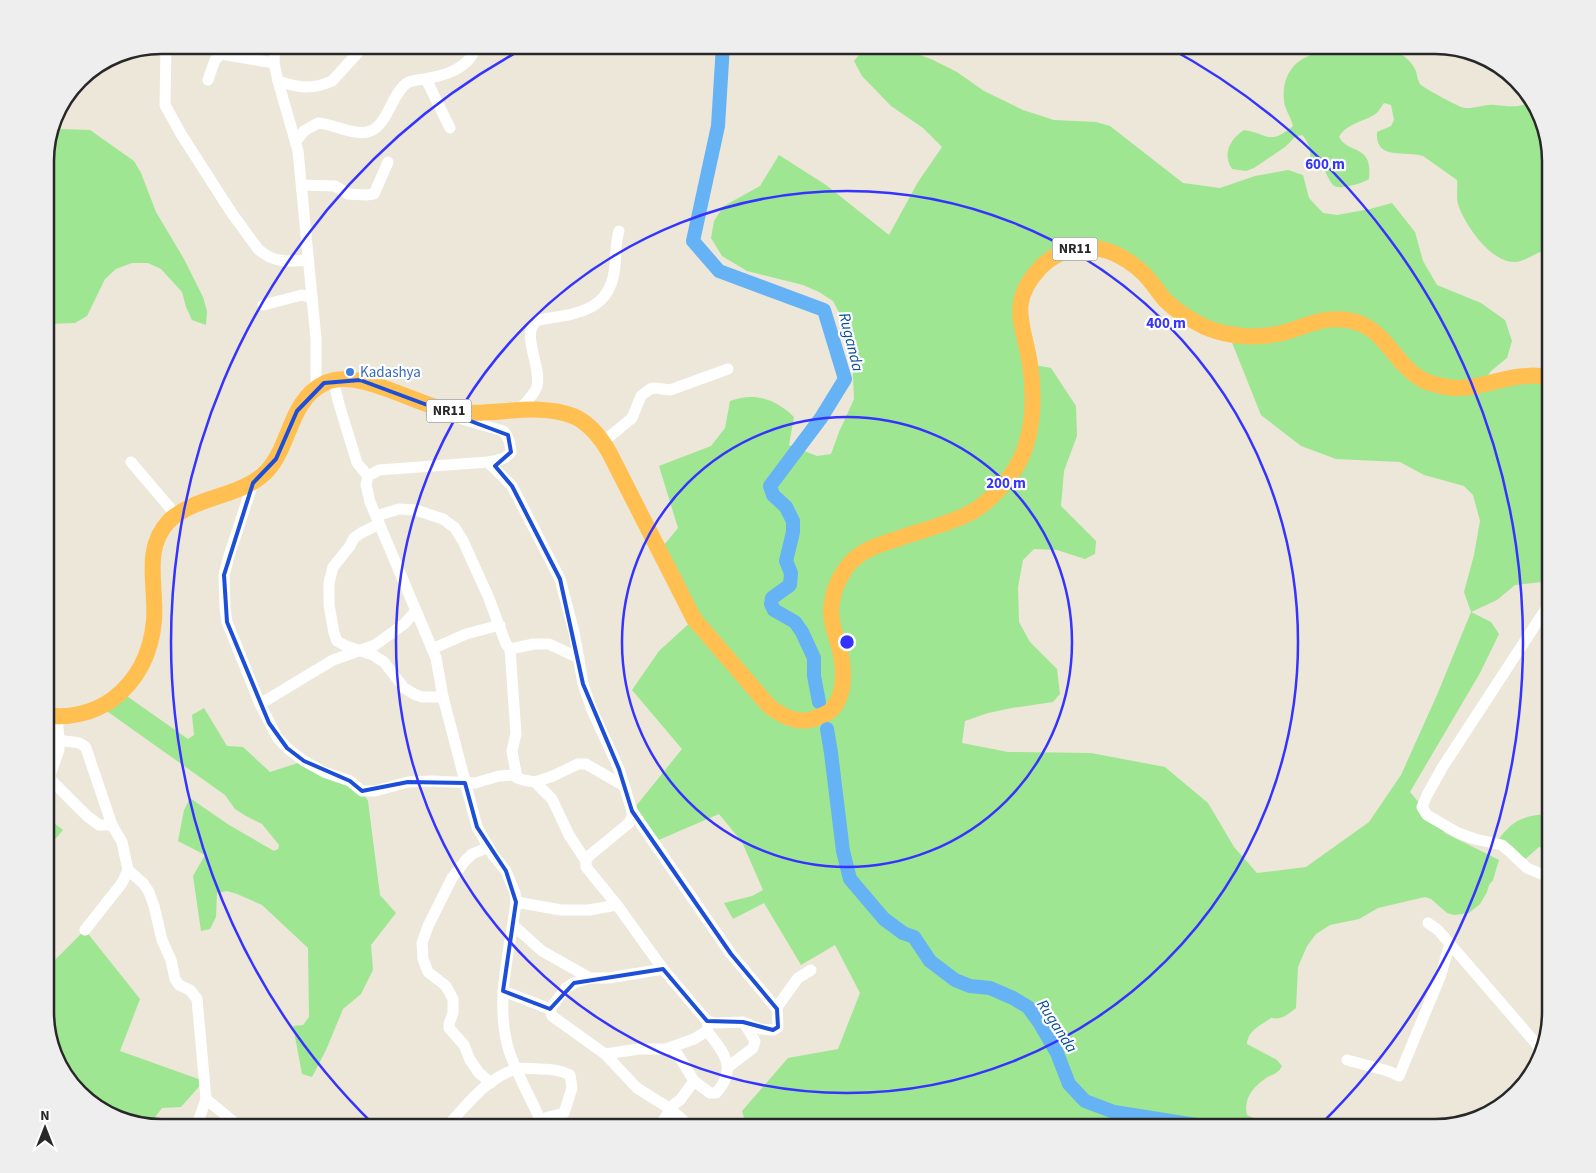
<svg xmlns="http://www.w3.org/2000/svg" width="1596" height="1173" font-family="'Source Sans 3',sans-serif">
	<rect width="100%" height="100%" fill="#ece7d9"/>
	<g fill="#9ee692" fill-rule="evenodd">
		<path d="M 880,46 L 903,49 L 931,59 L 957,72 L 984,91 L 1023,110 L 1054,120 L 1096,122 L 1110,126 L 1183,183 L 1220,188 L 1255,176 L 1288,170 L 1303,175 L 1309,198 L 1323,213 L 1337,215 L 1370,209 L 1392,203 L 1415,232 L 1423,261 L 1437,285 L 1481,303 L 1505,320 L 1512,341 L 1507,358 L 1491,371 L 1481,385 L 1551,378 L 1551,581 L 1515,585 L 1497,600 L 1471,612 L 1491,622 L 1499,634 L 1480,673 L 1410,792 L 1445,833 L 1499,860 L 1493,880 L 1489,885 L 1487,892 L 1480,904 L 1469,913 L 1454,915 L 1447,913 L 1431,899 L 1425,897 L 1378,908 L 1359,919 L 1330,925 L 1316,934 L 1307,946 L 1298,967 L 1296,1008 C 1287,1015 1282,1020 1271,1018 C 1260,1026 1248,1030 1247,1044 L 1277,1060 L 1282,1066 C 1278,1074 1273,1074 1266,1078 C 1253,1087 1243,1099 1247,1115 L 1275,1128 L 747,1128 L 742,1111 L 788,1058 L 838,1049 L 860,993 L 835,945 L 801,965 L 764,903 L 733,919 L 724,903 L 752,896 L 763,890 L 742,842 L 719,814 L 654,842 L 632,811 L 682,749 L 632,690 L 659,651 L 694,619 L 659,551 L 678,528 L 659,466 L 711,446 L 725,428 L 730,401 C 755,392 776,399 794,417 L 789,445 L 817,456 L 831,454 L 839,432 L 854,399 L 852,355 L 842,318 L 833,301 L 819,292 L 803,285 L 747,271 L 722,256 L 711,238 L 714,221 L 724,206 L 760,186 L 779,155 L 826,185 L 889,235 L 918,182 L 942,147 L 923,128 L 891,106 L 862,76 L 854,61 L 862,51 ZM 1104,248 L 1207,327 L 1229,335 L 1261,415 L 1301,446 L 1336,459 L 1400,462 L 1424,475 L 1464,486 L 1473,495 L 1480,521 L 1474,555 L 1464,592 L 1471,612 L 1437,695 L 1401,775 L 1369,822 L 1306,867 L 1257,873 L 1234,847 L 1208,803 L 1165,767 L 1091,753 L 1008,752 L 962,743 L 965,721 L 988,713 L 1012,708 L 1053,702 L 1060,694 L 1057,669 L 1030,642 L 1019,622 L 1018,587 L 1023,560 L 1034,549 L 1057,550 L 1085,559 L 1095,554 L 1096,541 L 1061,506 L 1064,471 L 1077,436 L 1076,406 L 1051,368 L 1030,364 L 1019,301 L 1058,254 Z"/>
		<path d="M 1379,47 C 1394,50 1409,55 1416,71 C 1417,75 1418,82 1421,85 C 1424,88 1460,108 1465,108 C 1475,109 1485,104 1495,105 C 1507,106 1523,109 1532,100 L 1539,109 L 1551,160 L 1551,250 C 1537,250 1528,261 1515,262 C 1491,263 1464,224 1458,204 C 1456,197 1458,188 1457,180 L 1423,156 C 1405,150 1375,161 1377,132 L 1391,126 L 1394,120 L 1391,105 L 1384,103 C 1381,107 1378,113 1374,115 C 1362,122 1346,124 1339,137 C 1349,155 1373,143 1369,179 C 1363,183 1339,191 1333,185 C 1329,181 1326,172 1322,166 L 1316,165 L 1310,161 C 1311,151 1309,142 1302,135 L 1295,137 L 1285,147 L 1254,168 L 1246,171 L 1232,169 C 1222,154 1230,139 1244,130 C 1269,134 1269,146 1293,126 C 1291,117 1285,110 1284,101 C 1281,73 1298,54 1326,52 C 1334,52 1341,55 1349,54 C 1359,53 1369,49 1379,47 Z"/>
		<path d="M 53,123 L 60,129 L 90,130 L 134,161 L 141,173 L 156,212 L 184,259 L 203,297 L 207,311 L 206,325 L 192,320 L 186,307 L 182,292 L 161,269 L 148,263 L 132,263 L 116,269 L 105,279 L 87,316 L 75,323 L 45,324 L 45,152 Z"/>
		<path d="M 121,692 L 188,739 L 194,735 L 192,715 L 204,708 L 227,746 L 243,747 L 270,772 L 304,761 L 362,791 L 368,801 L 380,895 L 396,913 L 371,945 L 373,970 L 361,994 L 343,1009 L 326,1050 L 312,1077 L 302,1074 L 293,1026 L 303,1025 L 309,1017 L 308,948 L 262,905 L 237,894 L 227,891 L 217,893 L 216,917 L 210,929 L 201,931 L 193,876 L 205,855 L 178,841 L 184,810 L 190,798 L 229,825 L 274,851 L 278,849 L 279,845 L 262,824 L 246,816 L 235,809 L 225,795 L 101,707 Z"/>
		<path d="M 1551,813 L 1551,850 L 1539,847 L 1521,863 L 1495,844 C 1514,818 1521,817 1551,813 Z"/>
		<path d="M 45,816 L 63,830 L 45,851 Z"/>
		<path d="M 85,930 L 140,999 L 120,1051 L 204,1081 L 181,1107 L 162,1108 L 150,1124 L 90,1104 L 60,1070 L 45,1020 L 45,990 L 54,961 Z"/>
	</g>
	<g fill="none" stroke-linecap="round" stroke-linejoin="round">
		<g stroke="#65b2f5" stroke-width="14">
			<path d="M 723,45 L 718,126 L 693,241 L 719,271 L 824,310 L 845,379 L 821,418 L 770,486 L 773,495 L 786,507 L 793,521 L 793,532 L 786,561 L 791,573 L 790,585 L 772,598 L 771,604 L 774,610 L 795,622 L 802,632 L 814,658 L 814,676 L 819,702"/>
			<path d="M 827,729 L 831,753 L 843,851 L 850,879 L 884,919 L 903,933 L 914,937 L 930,961 L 955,980 L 970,986 L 990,988 L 1013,998 L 1028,1007 L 1039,1022 L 1057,1053 L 1069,1084 L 1085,1101 L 1114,1112 L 1196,1125 L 1202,1128"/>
		</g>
		<g stroke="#fff" stroke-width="11">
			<path d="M 166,45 L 165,105 L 181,134 L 231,212 L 258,249 C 273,263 288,262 308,260"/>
			<path d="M 275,45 L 274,63 L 278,81 L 298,151 L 316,339 L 316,389"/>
			<path d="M 426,79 L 450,128"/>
			<path d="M 208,80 L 215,60 L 221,54 L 274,63"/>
			<path d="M 278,81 C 299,88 312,90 332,81 L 365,45"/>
			<path d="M 296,141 L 304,131 L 318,123 C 334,124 351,135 367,132 C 387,129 391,94 407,83 C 414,79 422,80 429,78 C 448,75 472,66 476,45"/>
			<path d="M 302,185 L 335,186 L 348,194 L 366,195 L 374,194 L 388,162"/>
			<path d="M 263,305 L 302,295 L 312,298"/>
			<path d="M 333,380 L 339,404 L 357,463 L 368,476"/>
			<path d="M 518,411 C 524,404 534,396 537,386 C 542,366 519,332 538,320 C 571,314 607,314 614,273 C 617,257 614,248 619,231"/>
			<path d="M 455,414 L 462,419 L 503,431 C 509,437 510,443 511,452 C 505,460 498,460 488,462 L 379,470 L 368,476 L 366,485 L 370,502 L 436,658 L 443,697 L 477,827 L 493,855 L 506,871 L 515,893 L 516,902 C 510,951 494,1002 509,1051 C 518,1077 533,1102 544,1128"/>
			<path d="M 603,442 L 632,418 L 641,396 L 650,389 L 655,388 L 670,390 L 728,369"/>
			<path d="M 131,462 L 176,515"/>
			<path d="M 488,462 L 512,486 L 560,579 L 574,632 L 583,684 L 592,710 L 619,769 L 632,811 L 632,817 L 629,823 L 589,856 L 586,861 L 586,867 L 617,905 L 663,969 L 707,1021 L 708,1026 L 707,1031 L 694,1039 L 666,1049 L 639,1049 L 605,1054"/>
			<path d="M 253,483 L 229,556 L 224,575 L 225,608 L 227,622 L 260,704 L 277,737 L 287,748 L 304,761 L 324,772 L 350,781 L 362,791 L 375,791 L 408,782 L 431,781 L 475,783 L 499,776 L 512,775 L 523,780 L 535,782 L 553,776 L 578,764 L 586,764 L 624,786"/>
			<path d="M 376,516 L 399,509 L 416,510 L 443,519 L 455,528 L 463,541 L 488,596 L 506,644 L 510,649 L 534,644 L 549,644 L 579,658"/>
			<path d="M 379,524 L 361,533 L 354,538 L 350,546 L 333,567 L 329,583 L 329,605 L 334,633 L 337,641 L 346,646 L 373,655 L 384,662 L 404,688 L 414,694 L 422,697 L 443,697"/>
			<path d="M 1551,601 L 1442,768 L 1427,795 L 1422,807 L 1427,815 L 1458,833 L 1475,839 L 1502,845 L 1509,851 L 1527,868 L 1551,878"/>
			<path d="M 432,649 L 466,634 L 500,625"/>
			<path d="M 510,649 L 516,734 L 512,751 L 517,778"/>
			<path d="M 260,704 L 333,660 L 375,645 L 404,624 L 416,611"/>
			<path d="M 57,717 L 59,739 C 68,744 79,739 86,748 L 112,825 L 122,842 L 128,870 L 143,883 L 149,892 L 154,906 L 162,940 L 171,960 L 175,979 L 179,985 L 190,990 L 197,999 L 206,1099 L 196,1128"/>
			<path d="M 59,739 L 59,750 L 50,775 L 51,780 L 87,816 L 99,825 L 112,825"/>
			<path d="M 535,782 L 552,799 L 569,835 L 586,861"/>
			<path d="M 632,811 L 731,954 L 777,1009"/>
			<path d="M 489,847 L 472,854 L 465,861 L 452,878 L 428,926 L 422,943 L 423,959 L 428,972 L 446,986 L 453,999 L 453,1013 L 449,1024 L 449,1028 L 464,1045 L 470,1060 L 479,1073 L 491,1083"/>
			<path d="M 516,902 L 561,910 L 589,910 L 617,905"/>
			<path d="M 1428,923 L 1438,930 L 1539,1047"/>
			<path d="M 513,925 L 542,951 L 590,978"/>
			<path d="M 85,930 L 122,883 L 128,870"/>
			<path d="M 503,991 L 550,1009 L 566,988 L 574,983 L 590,978 L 609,978 L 663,969"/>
			<path d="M 550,1009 L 552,1016 L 605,1054 L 637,1088 L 669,1108 C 668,1118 661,1122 654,1128"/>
			<path d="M 707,1021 L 715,1023 L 743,1022 L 760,1029 L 773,1030 L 778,1027 L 777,1007 L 798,978 L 811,970"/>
			<path d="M 671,1047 L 677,1053 L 694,1081"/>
			<path d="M 1347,1060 L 1388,1071 L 1399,1076 L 1440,977 L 1450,944"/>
			<path d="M 728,1067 L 753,1048 L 755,1041 L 744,1023"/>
			<path d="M 206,1099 L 241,1128"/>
			<path d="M 445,1128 C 466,1107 486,1077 517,1069 C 523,1067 533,1069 540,1069 C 550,1069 561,1070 570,1075 L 572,1088 L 564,1113 C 556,1116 548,1116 540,1120"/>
			<path d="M 692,1128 L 669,1108 L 680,1100 L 694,1081 L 710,1093 L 716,1093 C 738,1069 724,1052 707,1031"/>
		</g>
		<path stroke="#ffbf51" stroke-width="16" d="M 45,715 C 68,719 94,713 113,699 C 139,679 151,653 154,621 C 157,587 142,549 169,521 C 196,495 241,498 267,471 C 291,445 289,400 325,383 C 357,367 416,405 450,411 C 489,418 536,401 573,416 C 588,422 601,438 609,452 L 694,619 L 769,706 C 783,717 800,726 818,717 C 822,715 826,714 829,712 C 848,696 844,663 838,643 C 834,630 829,616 832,602 C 833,591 840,577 846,568 C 858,551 878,545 897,539 C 920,531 944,525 966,515 C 990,504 1017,473 1025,448 C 1034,422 1034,391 1030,364 C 1024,325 1007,303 1040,268 C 1049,258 1062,251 1076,249 C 1101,244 1123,255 1142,272 C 1151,280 1157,291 1165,300 C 1176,311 1191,320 1205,327 C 1229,337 1257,339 1282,333 C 1304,327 1324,316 1347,320 C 1385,325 1392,362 1421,379 C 1426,382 1433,384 1438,385 C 1470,395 1496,377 1527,376 C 1535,375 1543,376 1551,378"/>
	</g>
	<path fill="none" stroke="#1d4ed8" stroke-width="4" stroke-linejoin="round" d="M 360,380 L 508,435 L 511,452 L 495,466 L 512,486 L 560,579 L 583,684 L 619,769 L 632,811 L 731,954 L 777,1009 L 778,1027 L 773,1030 L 743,1022 L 707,1021 L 663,969 L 574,983 L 550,1009 L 503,991 L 516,902 L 506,871 L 477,827 L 465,783 L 408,782 L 362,791 L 350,781 L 304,761 L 287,748 L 269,723 L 227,622 L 224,575 L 253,483 L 276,459 L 297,411 L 324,383 Z"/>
	<g fill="none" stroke="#3533ff" stroke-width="2.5">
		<circle cx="847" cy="642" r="225"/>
		<circle cx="847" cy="642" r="451"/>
		<path d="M373 1124A676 676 0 0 1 530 45M1164 45A676 676 0 0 1 1321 1124"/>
	</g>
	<circle fill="#3f7fe0" stroke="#fff" stroke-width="2" cx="350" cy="372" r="5"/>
	<g text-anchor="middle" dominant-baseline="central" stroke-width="4.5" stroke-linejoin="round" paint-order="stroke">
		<g fill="#fff" stroke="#686868" stroke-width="1">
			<rect x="1052.5" y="237.5" width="45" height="23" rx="4"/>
			<rect x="426.5" y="399.5" width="45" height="23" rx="4"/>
		</g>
		<g font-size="14" font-weight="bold" fill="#282828">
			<text x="1075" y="249">NR11</text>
			<text x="449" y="411">NR11</text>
		</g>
		<g font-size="15" fill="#366cbe" stroke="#fff" text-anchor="start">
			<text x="360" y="372">Kadashya</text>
		</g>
		<g font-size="16" font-style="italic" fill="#064c9e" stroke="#fff">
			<text transform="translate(851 342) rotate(76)">Ruganda</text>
			<text transform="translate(1057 1026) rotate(57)">Ruganda</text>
		</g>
	</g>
	<path d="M0 0H1596V1173H0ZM161 54H1435A107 107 0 0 1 1542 161V1012A107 107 0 0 1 1435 1119H161A107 107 0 0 1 54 1012V161A107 107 0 0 1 161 54Z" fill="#eee" fill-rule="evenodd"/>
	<path fill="none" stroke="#282828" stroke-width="2.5" d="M161 54H1435A107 107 0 0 1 1542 161V1012A107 107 0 0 1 1435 1119H161A107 107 0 0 1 54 1012V161A107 107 0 0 1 161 54Z"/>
	<circle cx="847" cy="642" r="8" fill="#3533ff" stroke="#fff" stroke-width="2.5"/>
	<g font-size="15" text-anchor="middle" font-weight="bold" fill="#3533ff" stroke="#fff" stroke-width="4.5" stroke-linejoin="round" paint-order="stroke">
		<text x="1325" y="169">600 m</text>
		<text x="1166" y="328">400 m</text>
		<text x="1006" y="488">200 m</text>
	</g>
	<g transform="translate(45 1128)" stroke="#ffffff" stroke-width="4" paint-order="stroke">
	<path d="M0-4L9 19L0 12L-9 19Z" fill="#282828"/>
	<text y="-8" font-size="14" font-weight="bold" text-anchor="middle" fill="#282828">N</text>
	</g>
</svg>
